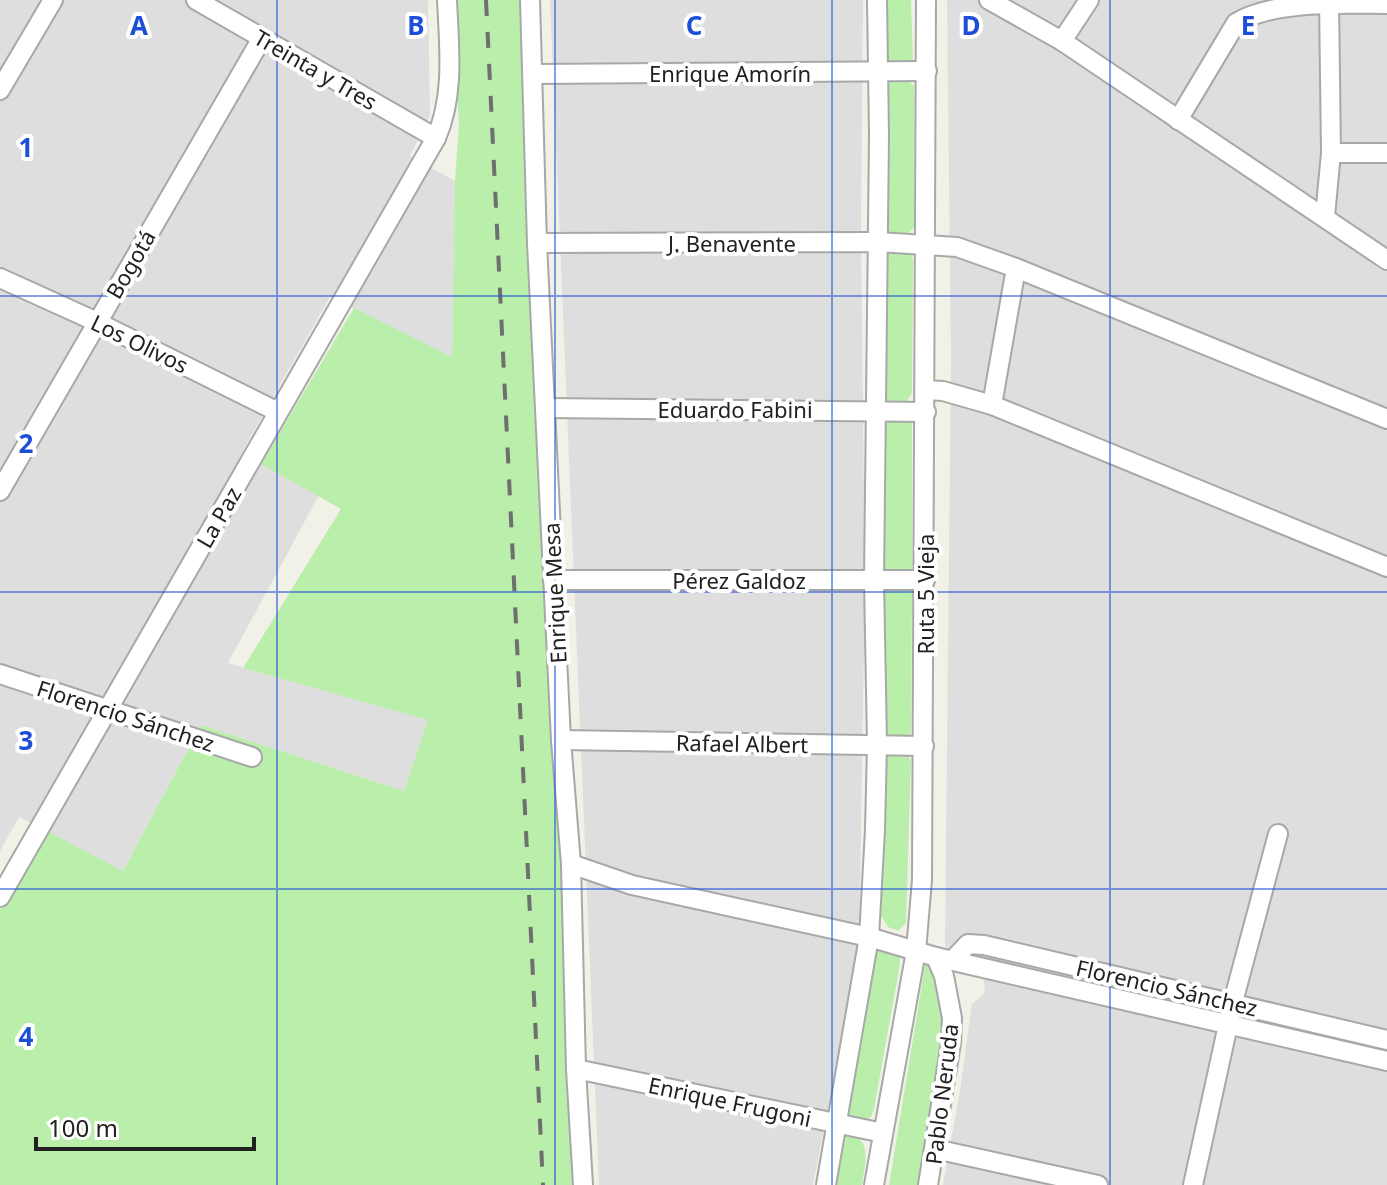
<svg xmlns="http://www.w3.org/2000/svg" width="1387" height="1185" font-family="'Noto Sans',sans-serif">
	<rect width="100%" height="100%" fill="#f2f1e7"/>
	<g fill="#dfdede">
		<path d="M 0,0 L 428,0 L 430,116 L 410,156 L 455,181 L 452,357 L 330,297 L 242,452 L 319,495 L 228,663 L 428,720 L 404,791 L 201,725 L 123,871 L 19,817 L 0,851 Z"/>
		<path d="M 550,0 L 863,0 L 861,230 L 865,588 L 859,948 L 813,1185 L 599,1185 Z"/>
		<path d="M 947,0 L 1387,0 L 1387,1185 L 943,1185 L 960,1091 L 972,1004 L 985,993 L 981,956 L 945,947 L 951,357 Z"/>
	</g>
	<g fill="#baeeab">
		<path d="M 451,0 L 522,0 L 563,856 L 567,1067 L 574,1185 L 0,1185 L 0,910 L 45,830 L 123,871 L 201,725 L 404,791 L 428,720 L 243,668 L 341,509 L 261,464 L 354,308 L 452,357 L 455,181 L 459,125 Z"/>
		<path d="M 886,0 L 911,0 L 913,60 L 910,65 L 886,63 Z"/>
		<path d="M 898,79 L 909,81 L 914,86 L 914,227 L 904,238 L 886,234 L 886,84 Z"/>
		<path d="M 890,249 L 911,252 L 913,260 L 912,393 L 906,402 C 894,404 889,404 881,396 L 885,253 Z"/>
		<path d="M 885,416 L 909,418 L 912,424 L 912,569 L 910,572 L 885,575 L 881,569 Z"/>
		<path d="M 888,587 L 908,589 L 912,594 L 911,731 L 910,737 L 892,740 L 884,735 L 883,595 Z"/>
		<path d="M 888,752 L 906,754 L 911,760 L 906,923 L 898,931 L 888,927 L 876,908 L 884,755 Z"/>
		<path d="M 882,948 L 900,954 L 900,964 L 874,1109 L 871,1117 L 865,1121 L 848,1118 L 845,1110 L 875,953 Z"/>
		<path d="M 929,964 L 933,966 L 945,1024 L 921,1185 L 889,1185 L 925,966 Z"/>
		<path d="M 844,1133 C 874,1137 865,1163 862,1185 L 832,1185 Z"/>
	</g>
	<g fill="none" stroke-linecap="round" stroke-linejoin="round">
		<defs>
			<g id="minor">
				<path d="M 196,0 L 436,138"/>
				<path d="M 530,0 L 537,243 L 561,740 L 571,864 L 576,1069 L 583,1185"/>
				<path d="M 989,0 L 1062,41 L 1387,260"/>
				<path d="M 1062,41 L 1089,0"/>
				<path d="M 534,74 L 927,71"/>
				<path d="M 0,90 L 53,0"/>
				<path d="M 1178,120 L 1236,23 C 1274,0 1342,4 1387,4"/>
				<path d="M 1331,153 L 1387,153"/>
				<path d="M 1325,216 L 1331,153 L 1329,0"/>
				<path d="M 537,243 L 878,242 L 957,247 L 1016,268 L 1387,419"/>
				<path d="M 0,278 L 97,322 L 278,412"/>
				<path d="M 926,390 L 943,391 L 992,405 L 1387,567"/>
				<path d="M 992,405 L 1016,268"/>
				<path d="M 545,408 L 926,412"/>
				<path d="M 0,491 L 262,38"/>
				<path d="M 553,580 L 925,580"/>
				<path d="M 0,674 L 252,757"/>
				<path d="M 561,740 L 924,746"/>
				<path d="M 571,864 L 632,885 L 869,937 L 936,957 L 1387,1061"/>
				<path d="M 0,897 L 436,138 C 455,95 449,46 447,0"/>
				<path d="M 952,961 L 968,944 L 984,945 L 1387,1040"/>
				<path d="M 576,1069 L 883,1133"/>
				<path d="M 935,1149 L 1098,1185"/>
				<path d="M 826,1185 L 869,937 L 875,830 L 877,745 L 874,580 L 879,135 L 877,0"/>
				<path d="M 874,1185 L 916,951 L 922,880 L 926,0"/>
				<path d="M 928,1185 L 951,1043 L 952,1018 L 944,976 L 936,957"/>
				<path d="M 1193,1185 L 1233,1002 L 1278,834"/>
			</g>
		</defs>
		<use href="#minor" stroke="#a8a8a8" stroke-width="22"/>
		<use href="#minor" stroke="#fff" stroke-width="18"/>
		<path stroke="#6f6f6f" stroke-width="4" stroke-dasharray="16 16" stroke-linecap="butt" d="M 486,0 L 543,1185"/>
	</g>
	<path fill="none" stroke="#1d4ed8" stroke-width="2" stroke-opacity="0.55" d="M 277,0 L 277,1185M 555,0 L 555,1185M 832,0 L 832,1185M 1110,0 L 1110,1185M 0,296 L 1387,296M 0,592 L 1387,592M 0,889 L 1387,889"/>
	<g text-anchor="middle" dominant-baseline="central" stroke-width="8" stroke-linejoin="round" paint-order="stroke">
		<g font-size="22" fill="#212121" stroke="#fff">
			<text transform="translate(316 69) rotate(30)">Treinta y Tres</text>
			<text x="730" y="73">Enrique Amorín</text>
			<text x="732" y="243">J. Benavente</text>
			<text transform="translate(130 264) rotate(-60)">Bogotá</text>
			<text transform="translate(140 343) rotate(26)">Los Olivos</text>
			<text x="735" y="409">Eduardo Fabini</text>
			<text transform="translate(218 517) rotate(-60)">La Paz</text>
			<text x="739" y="580">Pérez Galdoz</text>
			<text transform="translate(554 593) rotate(-93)">Enrique Mesa</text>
			<text transform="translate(925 594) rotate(-90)">Ruta 5 Vieja</text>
			<text transform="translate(126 715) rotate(18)">Florencio Sánchez</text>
			<text transform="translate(742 743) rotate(1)">Rafael Albert</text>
			<text transform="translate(1167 987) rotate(13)">Florencio Sánchez</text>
			<text transform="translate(941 1094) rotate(-83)">Pablo Neruda</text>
			<text transform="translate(730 1101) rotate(12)">Enrique Frugoni</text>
		</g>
	</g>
	<g font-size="26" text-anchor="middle" font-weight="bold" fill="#1d4ed8" stroke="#fff" stroke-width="8" stroke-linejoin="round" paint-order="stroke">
		<text x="139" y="35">A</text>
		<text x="416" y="35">B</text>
		<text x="694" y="35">C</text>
		<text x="971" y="35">D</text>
		<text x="1248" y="35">E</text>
		<text x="26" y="157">1</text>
		<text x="26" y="453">2</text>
		<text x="26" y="750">3</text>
		<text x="26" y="1046">4</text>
	</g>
	<path d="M36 1137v12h218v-12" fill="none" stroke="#212121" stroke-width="4"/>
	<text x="48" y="1137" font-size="24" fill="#212121" stroke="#ffffff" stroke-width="6" paint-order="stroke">100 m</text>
</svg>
